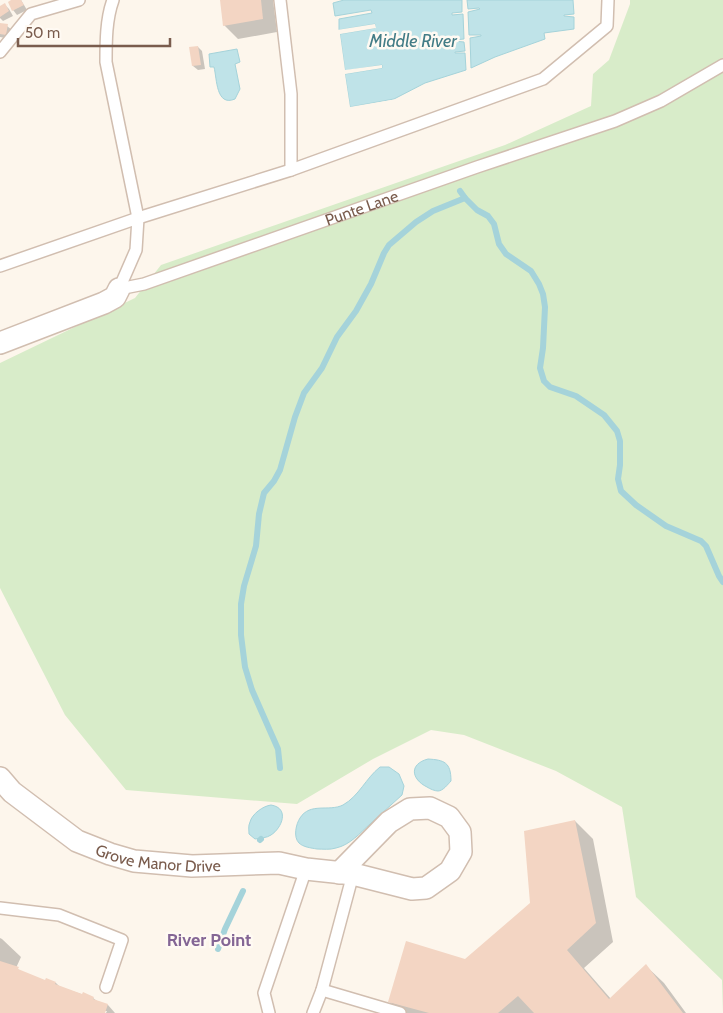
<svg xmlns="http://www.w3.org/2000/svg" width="723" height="1013" font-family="Cabin,sans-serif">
	<rect width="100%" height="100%" fill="#fdf6ec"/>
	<path fill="#d8ecc9" d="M 630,0 L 723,0 L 723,1013 L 722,980 L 636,897 L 622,807 L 556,771 L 464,735 L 431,730 L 373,759 L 297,804 L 126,790 L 65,715 L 0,588 L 0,363 L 135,298 L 161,265 L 505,145 L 591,106 L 593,74 L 609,60 L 630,4 Z"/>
	<g fill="#bfe3e8" stroke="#a5d3da">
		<path d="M 344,0 L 462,0 L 462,12 L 452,13 L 452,15 L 463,14 L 464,39 L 454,40 L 453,41 L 464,42 L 465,51 L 455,52 L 455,53 L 465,53 L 466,70 L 425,83 L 394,99 L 350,107 L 345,74 L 382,68 L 382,65 L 345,71 L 340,34 L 375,28 L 375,24 L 339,30 L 339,19 L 372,13 L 371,10 L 335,16 L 333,3 Z"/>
		<path d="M 467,0 L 573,0 L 574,14 L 564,15 L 564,16 L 574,17 L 574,29 L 544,33 L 545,39 L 495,57 L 471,68 L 470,38 L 481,36 L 481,35 L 469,35 L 468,12 L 480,9 L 479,8 L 468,9 Z"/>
		<path d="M 237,49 L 240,62 L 235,64 L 240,89 L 235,99 C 216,107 217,79 214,67 L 210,67 L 209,54 Z"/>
		<path d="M 428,759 C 444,760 451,762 451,781 C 448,784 443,791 438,791 C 435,791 430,789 427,787 C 411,779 409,764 428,759 Z"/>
		<path d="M 380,767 L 389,767 L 399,774 L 404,786 L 402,795 C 391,805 381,814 370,824 C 360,833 350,845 336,848 C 330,850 323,849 317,849 C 311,848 303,847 299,843 C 293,837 296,824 300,818 C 310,802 329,812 343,805 C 359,796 366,778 380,767 Z"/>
		<path d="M 271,805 C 290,808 282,828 271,835 C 267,838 260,838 255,839 L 249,834 C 249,830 248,826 250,822 C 252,814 263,806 271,805 Z"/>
	</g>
	<path fill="#fdf6ec" d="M 375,24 L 376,28 L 340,34 L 345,70 L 382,65 L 382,68 L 345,74 L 350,107 L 397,99 L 386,103 L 349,109 L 347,107 L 337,34 L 338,32 L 337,30 Z"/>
	<g fill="#0003">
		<path d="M 14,0 L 21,0 L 27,10 L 17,15 L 13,10 Z"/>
		<path d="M 221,0 L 273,0 L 277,32 L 238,39 L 224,25 Z"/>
		<path d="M 5,5 L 9,9 L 13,16 L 3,21 L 0,18 L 0,7 Z"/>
		<path d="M 0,25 L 7,26 L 12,30 L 10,39 L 0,37 Z"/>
		<path d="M 198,47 L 202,51 L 205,69 L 198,70 L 193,66 L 191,48 Z"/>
		<path d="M 575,821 L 593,839 L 613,942 L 584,968 L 611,999 L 646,966 L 664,983 L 686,1013 L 401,1013 L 390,1002 L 465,960 L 532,904 Z"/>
		<path d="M 0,938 L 2,939 L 21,957 L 16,968 L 22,972 L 46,981 L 56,983 L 60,987 L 93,998 L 97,1001 L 108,1005 L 115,1013 L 106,1013 L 107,1011 L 104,1011 L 104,1013 L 0,1013 Z"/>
	</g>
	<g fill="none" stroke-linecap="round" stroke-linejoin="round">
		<g stroke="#a5d3da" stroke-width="6">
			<path d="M 460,191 L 465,198 L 477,210 L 488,216 L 494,224 L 499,244 L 506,254 L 531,271 L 539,284 L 543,294 L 545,307 L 543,348 L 540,368 L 544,381 L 550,387 L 576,396 L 604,415 L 617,431 L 620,441 L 620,465 L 618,479 L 621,491 L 636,505 L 666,526 L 701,541 L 706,546 L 719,576 L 723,582"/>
			<path d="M 280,768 L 278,749 L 252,690 L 245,667 L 241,635 L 241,604 L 244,586 L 256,546 L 259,514 L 264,493 L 274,481 L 280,470 L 295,417 L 304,393 L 322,368 L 337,337 L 356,311 L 371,284 L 384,253 L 389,245 L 416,222 L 433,211 L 465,198"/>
			<path d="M 260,840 L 261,839"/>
			<path d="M 218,949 L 225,929 L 243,891"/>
		</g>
	</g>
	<g fill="#f3d5c3">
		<path d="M 11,0 L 21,0 L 24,5 L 12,11 L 8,2 Z"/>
		<path d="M 220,0 L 261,0 L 263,19 L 223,26 Z"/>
		<path d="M 5,3 L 9,11 L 0,17 L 0,6 Z"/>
		<path d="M 0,23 L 8,24 L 6,35 L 0,34 Z"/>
		<path d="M 198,46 L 201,65 L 192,66 L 189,47 Z"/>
		<path d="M 575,820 L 596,923 L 567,950 L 609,999 L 646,964 L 683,1013 L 534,1013 L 518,996 L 498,1013 L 429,1013 L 388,1002 L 406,941 L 465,959 L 530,903 L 524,831 Z"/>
		<path d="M 0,961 L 19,967 L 18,969 L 45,980 L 46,978 L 56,982 L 55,984 L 82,994 L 83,992 L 94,997 L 93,999 L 108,1004 L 105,1013 L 0,1013 Z"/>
	</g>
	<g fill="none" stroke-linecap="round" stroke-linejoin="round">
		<defs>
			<g id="service">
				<path d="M 113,0 C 106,19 106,42 106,62 L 138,218 L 136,250 L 119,289"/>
				<path d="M 280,0 L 291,94 L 291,170"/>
				<path d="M 0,52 L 31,14 L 79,0"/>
				<path d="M 0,266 L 138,218 L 291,170 L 543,79 L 607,26 L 608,0"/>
				<path id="s1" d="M 119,289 L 144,284 L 477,167 L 615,121 L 661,101 L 723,65"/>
				<path d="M 0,908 L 59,915 L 122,940 L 106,987"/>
				<path d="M 322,990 L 400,1013"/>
				<path d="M 269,1013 L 264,993 L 306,869"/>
				<path d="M 313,1013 L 322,990 L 353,874"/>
			</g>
			<g id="minor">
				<path d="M 0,343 L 104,303 L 115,297 L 119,289"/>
				<path id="s2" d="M 0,778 L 12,792 L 77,841 L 110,854 L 134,861 L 192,866 L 279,863 L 306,869 L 353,874 L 412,889 L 426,888 L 450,871 L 461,852 L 460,832 L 449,817 L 430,808 L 410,809 L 389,822 L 339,873"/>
			</g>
		</defs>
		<use href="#service" stroke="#d1beb0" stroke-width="14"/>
		<use href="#minor" stroke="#d1beb0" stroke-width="24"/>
		<use href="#service" stroke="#fff" stroke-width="11"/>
		<use href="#minor" stroke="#fff" stroke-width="21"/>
	</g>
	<g text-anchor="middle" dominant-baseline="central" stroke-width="5" stroke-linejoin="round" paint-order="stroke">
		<g font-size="16" fill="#7a5c4d" stroke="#fffaf3">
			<text stroke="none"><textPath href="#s1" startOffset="256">Punte Lane</textPath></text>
			<text stroke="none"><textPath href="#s2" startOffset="184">Grove Manor Drive</textPath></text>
		</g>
		<g font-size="18" font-style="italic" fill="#437c86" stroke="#fffaf3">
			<text x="413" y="41">Middle River</text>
		</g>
		<g font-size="18" font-weight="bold" fill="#846695" stroke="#fffaf3">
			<text x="209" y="940">River Point</text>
		</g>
	</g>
	<path d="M18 38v8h152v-8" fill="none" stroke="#7a5c4d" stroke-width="2.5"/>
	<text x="25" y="38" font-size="15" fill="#7a5c4d" stroke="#fffaf3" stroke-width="4" paint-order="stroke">50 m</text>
</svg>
